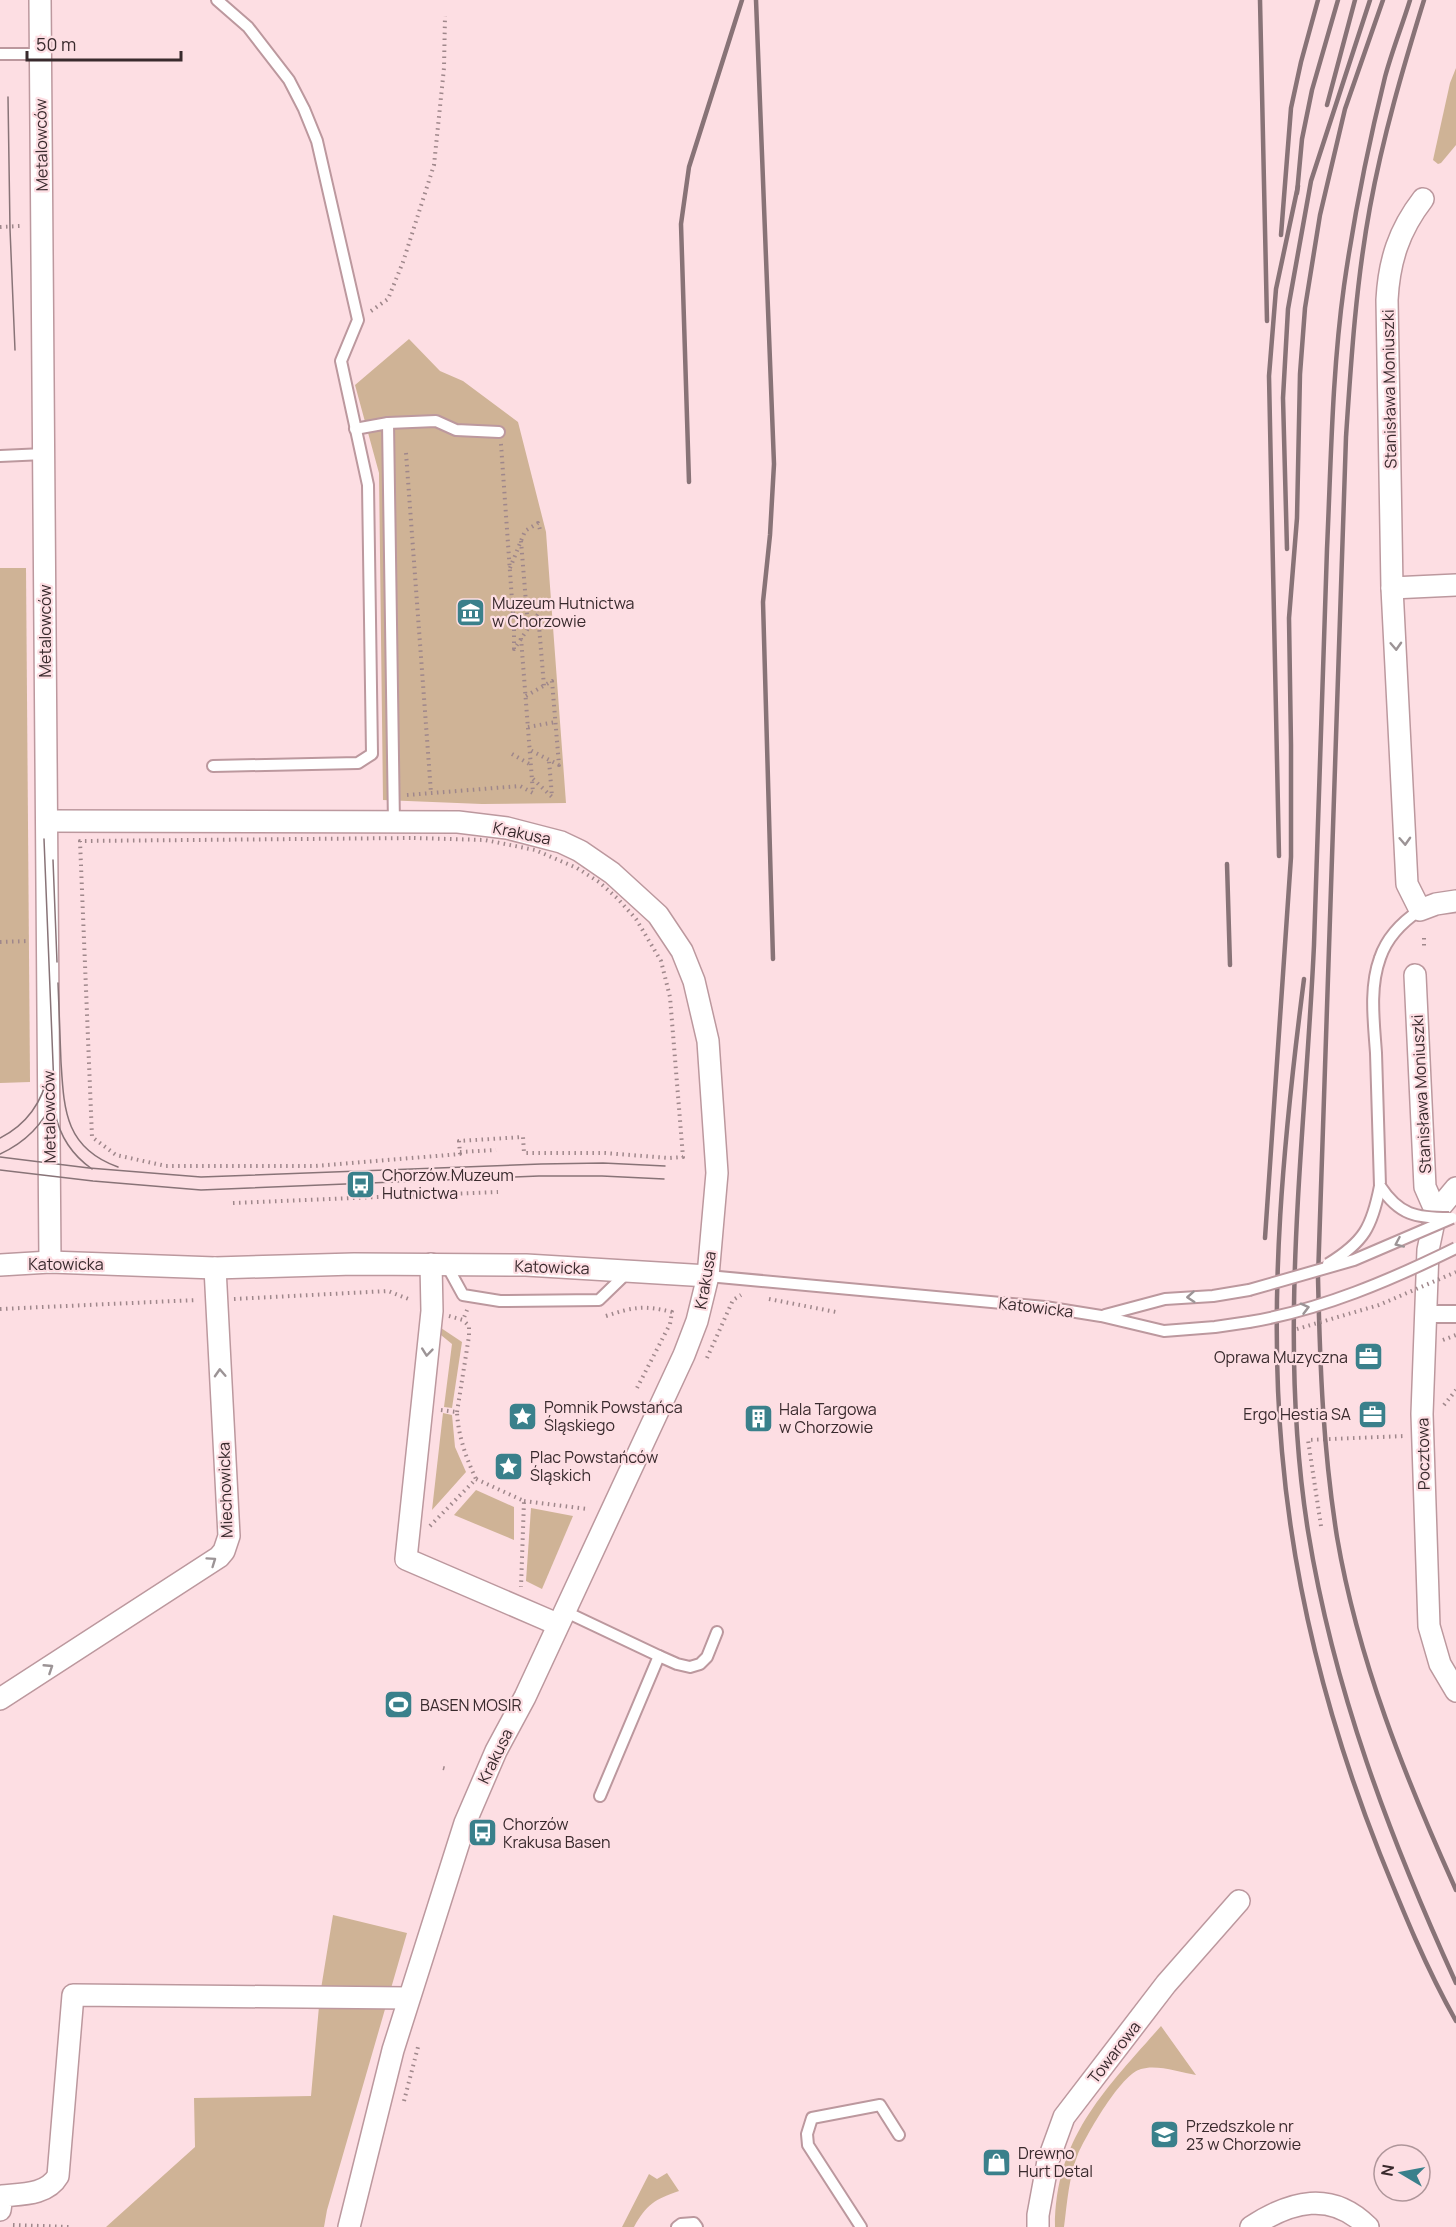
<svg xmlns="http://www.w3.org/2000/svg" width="1456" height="2227" font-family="Manrope,sans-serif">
	<rect width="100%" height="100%" fill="#fddee3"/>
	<g fill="#cfb396">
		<path d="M 1456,68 L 1456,145 L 1441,163 L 1438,164 L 1433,160 L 1450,83 Z"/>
		<path d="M 409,339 L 440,371 L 463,381 L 518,422 L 546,532 L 566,803 L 482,804 L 383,800 L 379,473 L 355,385 Z"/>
		<path d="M 0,568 L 26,568 L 30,1082 L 0,1083 Z"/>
		<path d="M 438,1326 L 462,1342 L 452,1408 L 444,1407 L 452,1344 L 436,1331 Z"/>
		<path d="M 443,1413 L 452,1415 L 455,1447 L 466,1472 L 432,1510 Z"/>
		<path d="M 476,1490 L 514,1507 L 514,1540 L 454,1515 Z"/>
		<path d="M 531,1508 L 573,1516 L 542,1589 L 526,1581 Z"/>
		<path d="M 333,1915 L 407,1933 L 327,2210 L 324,2227 L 106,2227 L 195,2147 L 194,2098 L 311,2096 L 320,1995 Z"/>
		<path d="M 1161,2026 L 1196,2075 C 1180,2072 1156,2064 1141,2069 C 1121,2074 1087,2134 1078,2154 C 1069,2176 1067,2203 1064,2227 L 1055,2227 C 1055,2137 1106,2089 1161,2026 Z"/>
		<path d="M 667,2173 L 679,2191 C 655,2199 646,2205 634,2227 L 622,2227 L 649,2174 L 657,2179 Z"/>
	</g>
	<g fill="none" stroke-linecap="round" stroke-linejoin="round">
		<defs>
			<g id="service">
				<path d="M 0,54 L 40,54"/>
				<path d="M 388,423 L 394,824"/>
				<path d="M 355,429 L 388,423 L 436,421 L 456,430 L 499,432"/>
				<path d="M 0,456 L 44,454"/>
				<path d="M 213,766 L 358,763 L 372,754 L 368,485 L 341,361 L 358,320 L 317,141 L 304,109 L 289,80 L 248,27 L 217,0"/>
				<path d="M 1380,1186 C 1379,1142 1377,1098 1376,1053 C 1374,1023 1369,988 1380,958 C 1387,937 1402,922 1420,910"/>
				<path d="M 446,1264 L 463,1295 L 500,1301 L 599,1300 L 628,1272"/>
				<path d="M 708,1276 L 1045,1307 L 1101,1316 L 1164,1331 L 1215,1327 L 1249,1322"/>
				<path d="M 1105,1315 L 1165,1299 L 1213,1296 L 1249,1290"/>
				<path d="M 564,1611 L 659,1656 L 677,1664 L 690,1667 L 700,1664 L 707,1657 L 717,1632"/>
				<path d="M 600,1796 L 659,1656"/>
				<path d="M 677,2227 L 681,2224 L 694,2223 L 697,2227"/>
				<path d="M 861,2227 L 808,2145 L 807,2134 L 812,2118 L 880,2105 L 899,2135"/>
			</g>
			<path id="pedestrian" d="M 1426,1314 L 1456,1314"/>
			<g id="minor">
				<path d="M 40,0 L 50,1262"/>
				<path d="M 1423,199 C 1399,230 1389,261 1387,300 L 1392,588 L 1407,884 L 1420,910 L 1436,904 L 1456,901"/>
				<path d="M 1392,588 L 1456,585"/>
				<path d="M 47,821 L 458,822 L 507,828 L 561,842 L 580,851 L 612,873 L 658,915 L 682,951 L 694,981 L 708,1041 L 717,1173 L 708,1276 L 697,1321 L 684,1355 L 525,1697 L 496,1751 L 465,1823 L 393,2050 L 349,2227"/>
				<path d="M 1415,975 L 1425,1187 L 1436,1212"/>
				<path d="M 1456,1188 L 1436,1212 L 1428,1250 L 1422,1414 L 1429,1626 L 1440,1664 L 1456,1691"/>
				<path d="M 431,1264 L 432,1311 L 406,1559 L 557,1624"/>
				<path d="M 0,1265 L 50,1262 L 215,1268 L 354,1264 L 526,1265 L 708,1276"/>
				<path d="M 0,1699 L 219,1557 L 224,1551 L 229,1536 L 215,1268"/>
				<path d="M 0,2210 L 2,2196 C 22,2194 47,2195 58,2176 L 73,1995 L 408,1998"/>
				<path d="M 1038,2227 L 1038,2215 L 1048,2161 L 1064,2117 L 1166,1984 L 1239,1901"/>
				<path d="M 1251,2227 C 1291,2201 1331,2190 1368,2227"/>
			</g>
		</defs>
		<use href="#service" stroke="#bc989e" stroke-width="14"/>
		<use href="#pedestrian" stroke="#bc989e" stroke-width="20"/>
		<use href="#minor" stroke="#bc989e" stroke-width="24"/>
		<g stroke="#9f878b" stroke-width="4" stroke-dasharray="1.5 4.5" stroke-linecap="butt">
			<path d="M 0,227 L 20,226"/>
			<path d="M 371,311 L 388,299 L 403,262 L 434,165 L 444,68 L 445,16"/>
			<path d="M 501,444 L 514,629 L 514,649 L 538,614 L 544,686"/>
			<path d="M 406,453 L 431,793"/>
			<path d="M 521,541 L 528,627"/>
			<path d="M 510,568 L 525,531 L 538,523 L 541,533"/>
			<path d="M 526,696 L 552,681 L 559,765 L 530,750"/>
			<path d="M 528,727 L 556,722"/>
			<path d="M 512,754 L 531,765"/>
			<path d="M 533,779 L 552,797 L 549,760"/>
			<path d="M 407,795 L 520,786 L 533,793 L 521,638"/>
			<path d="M 414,838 L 485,840 L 535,850 L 577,868 L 599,882 L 618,899 L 636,919 L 661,961 L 670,997 L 683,1157 L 669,1158 L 605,1153 L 524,1153 L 523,1137 L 459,1141 L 460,1154 L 315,1166 L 166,1166 L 116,1155 L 92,1137 L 80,841 Z"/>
			<path d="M 1424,938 L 1424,946"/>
			<path d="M 0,942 L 29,941"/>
			<path d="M 460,1152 L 496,1150"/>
			<path d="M 233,1203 L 498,1192"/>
			<path d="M 234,1299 L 388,1291 L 411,1300"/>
			<path d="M 769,1299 L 836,1312"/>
			<path d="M 0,1309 L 197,1300"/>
			<path d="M 449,1316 L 463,1320 L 467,1310"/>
			<path d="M 606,1316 C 633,1307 644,1305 672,1312 L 670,1324 L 637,1388"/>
			<path d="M 1443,1340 L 1456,1335"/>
			<path d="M 707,1358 L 733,1300 L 741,1295"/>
			<path d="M 1444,1405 L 1456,1390"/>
			<path d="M 441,1410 L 457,1412 C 458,1435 466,1458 476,1479"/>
			<path d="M 457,1412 L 469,1336 L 469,1326 L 463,1320"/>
			<path d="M 524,1501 L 587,1509"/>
			<path d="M 430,1526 L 476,1479 L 524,1501 L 521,1587"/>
			<path d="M 1321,1526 L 1308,1440 L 1404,1436"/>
			<path d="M 443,1768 L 447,1769"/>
			<path d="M 404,2101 L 418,2047"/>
			<path d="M 13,2225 L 70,2227"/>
		</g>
		<use href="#service" stroke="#fff" stroke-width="10"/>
		<use href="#pedestrian" stroke="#fff" stroke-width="16"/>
		<use href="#minor" stroke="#fff" stroke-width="21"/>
		<g stroke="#887377" stroke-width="1.5">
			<path d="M 8,97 L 10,229 L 15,350"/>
			<path d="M 44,839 L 55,1113 C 60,1137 72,1155 92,1169"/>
			<path d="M 53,860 L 57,962"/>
			<path d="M 58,983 C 59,1009 60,1035 61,1062 C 64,1110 65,1148 118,1167"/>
			<path d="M 0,1138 C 26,1125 43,1102 48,1073"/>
			<path d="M 0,1154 C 24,1143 43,1125 53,1100"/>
			<path d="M 0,1157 L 89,1168 L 201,1177 L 541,1164 L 603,1163 L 665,1166"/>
			<path d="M 0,1170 L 93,1181 L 201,1190 L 539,1176 L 602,1176 L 664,1179"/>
		</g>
		<g stroke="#887377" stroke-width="4.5">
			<path d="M 756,0 L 774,464 L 770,535 L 763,602 L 773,959"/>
			<path d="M 1260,0 L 1267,321"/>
			<path d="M 1410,0 C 1402,26 1392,51 1385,77 C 1368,146 1354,216 1344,286 C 1332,373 1331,462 1327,549 C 1323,681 1319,813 1314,945 C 1305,1140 1277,1337 1308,1531 C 1334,1691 1389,1836 1456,1983"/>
			<path d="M 1424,0 C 1403,68 1383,136 1370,207 C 1356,283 1351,361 1346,437 L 1318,1278 C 1320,1367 1323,1449 1337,1537 C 1358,1660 1405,1777 1456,1890"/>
			<path d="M 1327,105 L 1355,0"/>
			<path d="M 1297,193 L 1302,139 L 1312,90 L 1338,0"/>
			<path d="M 1281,235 L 1291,108 L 1301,62 L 1318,0"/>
			<path d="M 689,482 L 681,224 L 689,167 L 742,0"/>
			<path d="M 1287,549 L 1283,398 L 1288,309 L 1311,181 L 1370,0"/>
			<path d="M 1279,856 L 1269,376 L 1276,289 L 1298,186"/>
			<path d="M 1227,864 L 1230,965"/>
			<path d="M 1304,979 C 1284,1135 1268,1295 1282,1452 C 1294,1591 1329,1725 1380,1854 C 1403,1911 1426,1968 1456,2021"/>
			<path d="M 1265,1238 L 1291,857 L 1291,745 L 1289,618 L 1297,518 L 1300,374 L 1305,308 L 1320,215 L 1345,109 L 1383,0"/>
		</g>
		<defs>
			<g id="service-bridge">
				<path d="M 1380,1186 C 1399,1215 1416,1218 1449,1218"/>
				<path d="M 1328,1264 C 1364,1242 1372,1227 1380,1186"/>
				<path d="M 1249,1290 L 1354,1260 L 1452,1218"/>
				<path d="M 1249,1322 C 1321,1310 1391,1280 1456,1248"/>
			</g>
		</defs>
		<use href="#service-bridge" stroke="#bc989e" stroke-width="14" stroke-linecap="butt"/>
		<path stroke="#9f878b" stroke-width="4" stroke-dasharray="1.5 4.5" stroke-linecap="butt" d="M 1297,1329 L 1379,1305 L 1456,1272"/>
		<use href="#service-bridge" stroke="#fff" stroke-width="10"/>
	</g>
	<defs><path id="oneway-chevron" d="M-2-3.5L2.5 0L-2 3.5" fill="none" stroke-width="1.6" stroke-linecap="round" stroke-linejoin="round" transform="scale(1.5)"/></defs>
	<g stroke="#9c9496">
		<use href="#oneway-chevron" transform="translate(1396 646) rotate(87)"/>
		<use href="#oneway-chevron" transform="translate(1405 841) rotate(87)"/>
		<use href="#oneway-chevron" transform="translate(1399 1243) rotate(156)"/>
		<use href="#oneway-chevron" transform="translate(1191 1297) rotate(176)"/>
		<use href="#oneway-chevron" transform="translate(1305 1308) rotate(-15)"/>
		<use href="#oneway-chevron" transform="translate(427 1352) rotate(96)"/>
		<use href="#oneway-chevron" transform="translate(220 1373) rotate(-93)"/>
		<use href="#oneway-chevron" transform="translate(212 1561) rotate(-35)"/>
		<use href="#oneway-chevron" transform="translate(49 1668) rotate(-33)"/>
	</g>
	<defs>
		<symbol id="museum-square" viewBox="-11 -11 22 22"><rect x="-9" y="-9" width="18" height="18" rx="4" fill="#3a808b" stroke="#fddee3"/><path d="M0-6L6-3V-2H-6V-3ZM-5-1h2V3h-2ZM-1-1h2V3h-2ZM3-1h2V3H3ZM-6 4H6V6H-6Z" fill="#fff"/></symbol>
		<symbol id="bus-square" viewBox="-11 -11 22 22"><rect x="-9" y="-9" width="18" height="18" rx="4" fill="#3a808b" stroke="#fddee3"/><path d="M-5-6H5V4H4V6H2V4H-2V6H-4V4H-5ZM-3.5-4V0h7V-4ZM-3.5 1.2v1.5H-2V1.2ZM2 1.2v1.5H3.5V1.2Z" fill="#fff"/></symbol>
		<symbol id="office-square" viewBox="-11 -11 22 22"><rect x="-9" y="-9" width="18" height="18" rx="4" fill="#3a808b" stroke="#fddee3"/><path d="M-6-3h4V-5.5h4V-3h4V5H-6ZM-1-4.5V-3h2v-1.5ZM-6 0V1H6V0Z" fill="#fff"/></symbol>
		<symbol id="sight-square" viewBox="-11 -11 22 22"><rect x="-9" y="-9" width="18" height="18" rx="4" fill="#3a808b" stroke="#fddee3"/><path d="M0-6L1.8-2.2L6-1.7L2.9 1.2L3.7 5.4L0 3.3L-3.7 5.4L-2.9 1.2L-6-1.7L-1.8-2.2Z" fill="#fff"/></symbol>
		<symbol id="building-square" viewBox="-11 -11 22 22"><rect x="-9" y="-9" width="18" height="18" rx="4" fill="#3a808b" stroke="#fddee3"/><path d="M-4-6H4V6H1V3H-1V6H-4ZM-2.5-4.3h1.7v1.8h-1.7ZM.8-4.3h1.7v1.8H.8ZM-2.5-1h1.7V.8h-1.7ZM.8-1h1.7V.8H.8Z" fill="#fff"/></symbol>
		<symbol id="stadium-square" viewBox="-11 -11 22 22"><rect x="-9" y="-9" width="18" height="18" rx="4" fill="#3a808b" stroke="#fddee3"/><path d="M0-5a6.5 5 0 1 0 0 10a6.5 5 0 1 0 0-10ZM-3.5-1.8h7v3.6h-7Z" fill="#fff"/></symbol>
		<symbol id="school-square" viewBox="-11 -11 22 22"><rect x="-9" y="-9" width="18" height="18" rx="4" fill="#3a808b" stroke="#fddee3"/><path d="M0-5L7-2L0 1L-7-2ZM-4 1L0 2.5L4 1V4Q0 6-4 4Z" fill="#fff"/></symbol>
		<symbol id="shop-square" viewBox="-11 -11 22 22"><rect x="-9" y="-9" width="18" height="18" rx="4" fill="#3a808b" stroke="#fddee3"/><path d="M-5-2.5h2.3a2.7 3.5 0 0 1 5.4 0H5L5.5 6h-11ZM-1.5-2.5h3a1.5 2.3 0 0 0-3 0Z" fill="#fff"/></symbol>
	</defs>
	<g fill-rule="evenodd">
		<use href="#museum-square" x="454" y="596" width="33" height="33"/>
		<use href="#bus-square" x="344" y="1168" width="33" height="33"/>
		<use href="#office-square" x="1352" y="1340" width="33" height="33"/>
		<use href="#office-square" x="1356" y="1398" width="33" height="33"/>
		<use href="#sight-square" x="506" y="1400" width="33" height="33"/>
		<use href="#building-square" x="742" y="1402" width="33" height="33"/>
		<use href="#sight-square" x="492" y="1450" width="33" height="33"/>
		<use href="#stadium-square" x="382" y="1688" width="33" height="33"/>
		<use href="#bus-square" x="466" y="1816" width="33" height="33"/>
		<use href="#school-square" x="1148" y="2118" width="33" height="33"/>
		<use href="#shop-square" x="980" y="2146" width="33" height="33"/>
	</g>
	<g text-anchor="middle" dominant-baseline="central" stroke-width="4.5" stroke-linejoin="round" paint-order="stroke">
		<g font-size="16" fill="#392a2d" stroke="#fddee3">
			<text transform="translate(41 145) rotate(-91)">Metalowców</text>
			<text transform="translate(1389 389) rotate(-91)">Stanisława Moniuszki</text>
			<text transform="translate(45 631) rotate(-90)">Metalowców</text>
			<text transform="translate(522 833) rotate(12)">Krakusa</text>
			<text transform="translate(1421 1094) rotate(-93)">Stanisława Moniuszki</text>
			<text transform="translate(49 1117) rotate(-91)">Metalowców</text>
			<text x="66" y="1264">Katowicka</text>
			<text transform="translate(552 1267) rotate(2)">Katowicka</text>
			<text transform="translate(705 1280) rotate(-80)">Krakusa</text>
			<text transform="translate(1036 1307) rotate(7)">Katowicka</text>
			<text transform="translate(1423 1454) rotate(-91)">Pocztowa</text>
			<text transform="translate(225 1490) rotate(-92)">Miechowicka</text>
			<text transform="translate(495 1756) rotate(-64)">Krakusa</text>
			<text transform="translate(1114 2052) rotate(-52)">Towarowa</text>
		</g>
		<g font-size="16" fill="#392a2d" stroke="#fddee3" text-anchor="start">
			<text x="492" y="603">Muzeum Hutnictwa<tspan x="492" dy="18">w Chorzowie</tspan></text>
			<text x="382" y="1175">Chorzów Muzeum<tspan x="382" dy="18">Hutnictwa</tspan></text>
			<text x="1348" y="1357" text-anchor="end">Oprawa Muzyczna</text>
			<text x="544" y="1407">Pomnik Powstańca<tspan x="544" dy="18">Śląskiego</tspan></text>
			<text x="779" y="1409">Hala Targowa<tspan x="779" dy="18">w Chorzowie</tspan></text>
			<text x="1351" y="1414" text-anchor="end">Ergo Hestia SA</text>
			<text x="530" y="1457">Plac Powstańców<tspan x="530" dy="18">Śląskich</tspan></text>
			<text x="420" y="1705">BASEN MOSIR</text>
			<text x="503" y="1824">Chorzów<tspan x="503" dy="18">Krakusa Basen</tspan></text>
			<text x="1186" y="2126">Przedszkole nr<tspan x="1186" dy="18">23 w Chorzowie</tspan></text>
			<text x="1018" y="2153">Drewno<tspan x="1018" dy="18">Hurt Detal</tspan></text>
		</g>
	</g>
	<g transform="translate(1402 2173) rotate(280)"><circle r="28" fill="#fddee3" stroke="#af969a" stroke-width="1.5"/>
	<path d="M0-4.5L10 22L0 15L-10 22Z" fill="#3a808b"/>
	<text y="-9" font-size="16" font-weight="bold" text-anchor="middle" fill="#392a2d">N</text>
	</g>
	<path d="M27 51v9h154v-9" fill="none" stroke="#392a2d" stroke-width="3"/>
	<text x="36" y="51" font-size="18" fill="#392a2d" stroke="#fddee3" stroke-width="4.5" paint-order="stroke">50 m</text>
</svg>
